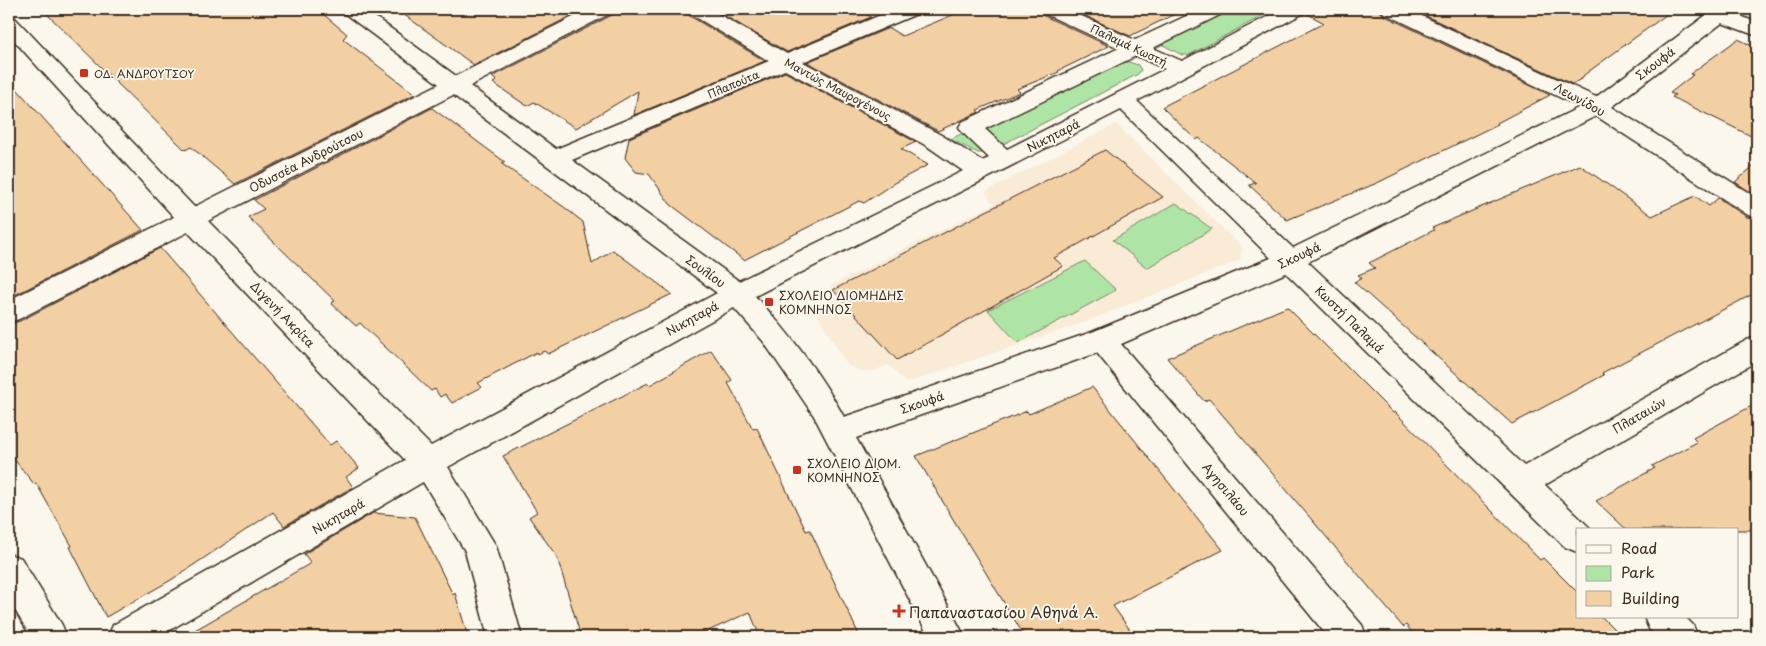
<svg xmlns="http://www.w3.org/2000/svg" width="1766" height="646" font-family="'Playpen Sans',sans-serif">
	<rect width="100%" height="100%" fill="#fbf7ec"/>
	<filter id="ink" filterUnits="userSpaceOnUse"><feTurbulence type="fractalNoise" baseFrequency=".02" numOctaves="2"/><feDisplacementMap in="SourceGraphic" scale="10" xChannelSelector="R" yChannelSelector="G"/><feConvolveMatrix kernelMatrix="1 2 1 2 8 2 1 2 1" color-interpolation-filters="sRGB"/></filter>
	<g filter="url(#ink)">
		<path fill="#f9ebd6" d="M 1116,124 L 1242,247 L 1240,260 L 1082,323 L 906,383 L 888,365 L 874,371 L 860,371 L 848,366 L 815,310 L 839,297 L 830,286 L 994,204 L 985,192 Z"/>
		<g fill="#afe4a7" stroke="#758762">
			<path d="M 1227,9 L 1275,9 L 1189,55 L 1182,55 L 1163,45 L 1163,41 L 1168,38 Z"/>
			<path d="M 1119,62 L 1129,62 L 1138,65 L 1141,70 L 1138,74 L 986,153 L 978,153 L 950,139 L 968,131 L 974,135 Z"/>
			<path d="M 1176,203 L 1212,229 L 1147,268 L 1113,240 Z"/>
			<path d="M 1085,261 L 1116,290 L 1018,343 L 988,310 Z"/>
		</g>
		<g fill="#f3cfa4" stroke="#3b2a1e">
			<path d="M 42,9 L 317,9 L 347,34 L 343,39 L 415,94 L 235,184 L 191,147 L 185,150 Z"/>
			<path d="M 396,9 L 585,9 L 474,65 Z"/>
			<path d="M 616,9 L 684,9 L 688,15 L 765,61 L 634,115 L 638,91 L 576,128 L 534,102 L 527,106 L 493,83 L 497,81 L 492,77 L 612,15 Z"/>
			<path d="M 713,9 L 859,9 L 871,17 L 787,52 Z"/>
			<path d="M 967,9 L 1038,9 L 1042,15 L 1109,46 L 1058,71 L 1059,72 L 1017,89 L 1020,92 L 977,110 L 979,112 L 938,131 L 807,62 L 889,28 L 902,36 Z"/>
			<path d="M 1070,9 L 1185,9 L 1130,36 Z"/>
			<path d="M 1309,9 L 1379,9 L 1383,15 L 1550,95 L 1497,123 L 1498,124 L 1377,183 L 1287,220 L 1249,185 L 1256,183 L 1199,138 L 1196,140 L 1162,107 L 1324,23 L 1306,13 Z"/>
			<path d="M 1411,9 L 1674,9 L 1584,75 L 1583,78 L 1572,84 Z"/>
			<path d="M 1738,39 L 1757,48 L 1757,139 L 1672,97 L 1675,95 L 1670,93 L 1693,75 L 1690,74 Z"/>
			<path d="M 785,72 L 916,142 L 901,149 L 928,165 L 894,183 L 864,203 L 859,201 L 744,260 L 670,204 L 649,174 L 636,172 L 625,158 L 629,138 Z"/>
			<path d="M 9,80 L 143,230 L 9,298 Z"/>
			<path d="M 432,108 L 505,162 L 502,164 L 564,207 L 583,222 L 592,264 L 613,250 L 672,294 L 548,354 L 544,351 L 538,354 L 537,352 L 478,383 L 482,387 L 452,403 L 445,394 L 440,397 L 435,389 L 431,391 L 360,323 L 356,326 L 331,303 L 335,301 L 248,217 L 264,209 L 254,200 Z"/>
			<path d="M 1105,150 L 1163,197 L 1054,258 L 1063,266 L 897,360 L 833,290 Z"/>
			<path d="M 1757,163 L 1757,196 L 1735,182 Z"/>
			<path d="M 1580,165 L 1652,216 L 1695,196 L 1709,206 L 1718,198 L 1747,217 L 1757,219 L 1757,292 L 1602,373 L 1604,375 L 1512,424 L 1354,282 L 1362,278 L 1358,275 L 1375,268 L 1369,263 L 1434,230 L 1432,228 Z"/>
			<path d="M 160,248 L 330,445 L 336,441 L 359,468 L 346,477 L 353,487 L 284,526 L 273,512 L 171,580 L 106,617 L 70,547 L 72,546 L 36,483 L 34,484 L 9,453 L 9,324 L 20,321 Z"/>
			<path d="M 1287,307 L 1393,413 L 1395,412 L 1540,560 L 1543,558 L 1577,592 L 1577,617 L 1602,617 L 1622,637 L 1416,637 L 1406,625 L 1403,627 L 1209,399 L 1204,401 L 1167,358 Z"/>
			<path d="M 711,350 L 732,380 L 728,383 L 753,429 L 757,428 L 806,531 L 810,530 L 860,637 L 760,637 L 750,612 L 695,637 L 581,637 L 557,557 L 529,517 L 537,512 L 503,456 L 648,383 L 650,385 Z"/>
			<path d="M 1092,387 L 1223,550 L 1113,606 L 1135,637 L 1025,637 L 953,519 L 916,456 L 1027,411 L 1029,414 Z"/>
			<path d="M 1757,403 L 1757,530 L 1627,530 L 1596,501 L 1655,468 L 1652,466 L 1697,442 L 1693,438 Z"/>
			<path d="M 373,513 L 415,517 L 453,595 L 455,593 L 468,637 L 183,637 L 311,563 L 304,554 Z"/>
		</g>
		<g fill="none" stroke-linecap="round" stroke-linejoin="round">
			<defs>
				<g id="minor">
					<path d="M 341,9 L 364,9 L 456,76 L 589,9 L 614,9 L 611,13 L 470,86 L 556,149 L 769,61 L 689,13 L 686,9 L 710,9 L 787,54 L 895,9 L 922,9 L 919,13 L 803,62 L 943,136 L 982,161 L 989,158 L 962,132 L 959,127 L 962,122 L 1119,48 L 1043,13 L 1040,9 L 1066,9 L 1135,40 L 1201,9 L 1227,9 L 1224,13 L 1153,48 L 1182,61 L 1282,9 L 1307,9 L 1304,13 L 1137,101 L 1293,248 L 1580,107 L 1384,13 L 1381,9 L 1407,9 L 1596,97 L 1705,16 L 1700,13 L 1697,9 L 1737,9 L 1734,13 L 1757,23 L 1757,36 L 1722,23 L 1612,107 L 1757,198 L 1757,217 L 1748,215 L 1596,116 L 1308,262 L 1524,466 L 1747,340 L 1757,337 L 1757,361 L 1545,485 L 1589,527 L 1590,530 L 1577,530 L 1577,552 L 1565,547 L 1286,273 L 1121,344 L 1362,625 L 1367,637 L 1328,637 L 1097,353 L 856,438 L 965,637 L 929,637 L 814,416 L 763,341 L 734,308 L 448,467 L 496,546 L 522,637 L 488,637 L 465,551 L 423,482 L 158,637 L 108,637 L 113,625 L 405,460 L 188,232 L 19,319 L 9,322 L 9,300 L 174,217 L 9,35 L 9,17 L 16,19 L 194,207 L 439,84 L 344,13 ZM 1136,56 L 1165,69 L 1007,149 L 985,129 ZM 785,70 L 927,146 L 963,171 L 739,281 L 572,160 ZM 453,95 L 717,293 L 431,446 L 208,221 ZM 1121,110 L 1271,258 L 1092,332 L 844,417 C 820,373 789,333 755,296 Z"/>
					<path d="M 9,554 L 21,558 L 62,625 L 67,637 L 31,637 L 9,600 Z"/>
					<path d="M 1644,617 L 1685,617 L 1693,625 L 1698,637 L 1657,637 L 1649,629 Z"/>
				</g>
			</defs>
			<use href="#minor" stroke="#3b2a1e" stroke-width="3"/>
			<use href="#minor" fill="#fbf7ec" fill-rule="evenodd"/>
		</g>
	</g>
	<g fill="#c8321e" stroke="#fbf7ec" stroke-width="2">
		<rect x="79" y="68" width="10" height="10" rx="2.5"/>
		<rect x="764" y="297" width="10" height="10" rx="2.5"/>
		<rect x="792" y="465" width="10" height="10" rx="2.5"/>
		<path d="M896.5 603.5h5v5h5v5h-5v5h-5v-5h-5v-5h5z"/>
	</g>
	<g text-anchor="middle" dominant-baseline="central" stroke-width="4" stroke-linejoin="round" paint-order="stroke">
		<g font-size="11" fill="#3b2a1e" stroke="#fbf7ec">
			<text transform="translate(1129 45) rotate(25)">Παλαμά Κωστή</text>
			<text transform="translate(733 84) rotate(-23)">Πλαπούτα</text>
			<text transform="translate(838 89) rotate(28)">Μαντώς Μαυρογένους</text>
		</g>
		<g font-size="11" fill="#3b2a1e" stroke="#fbf7ec" text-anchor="start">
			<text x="94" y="73">ΟΔ. ΑΝΔΡΟΥΤΣΟΥ</text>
		</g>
		<g font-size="12" fill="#3b2a1e" stroke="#fbf7ec">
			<text transform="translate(1655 63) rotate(-37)">Σκουφά</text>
			<text transform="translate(1580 99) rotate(29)">Λεωνίδου</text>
			<text transform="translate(1053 135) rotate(-27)">Νικηταρά</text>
			<text transform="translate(306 160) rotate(-27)">Οδυσσέα Ανδρούτσου</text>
			<text transform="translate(1299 255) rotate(-25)">Σκουφά</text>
			<text transform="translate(706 271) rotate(36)">Σουλίου</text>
			<text transform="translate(283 314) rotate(46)">Διγενή Ακρίτα</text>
			<text transform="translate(692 318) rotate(-29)">Νικηταρά</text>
			<text transform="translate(1350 319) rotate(44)">Κωστή Παλαμά</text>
			<text transform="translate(922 402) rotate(-19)">Σκουφά</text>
			<text transform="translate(1639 415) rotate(-30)">Πλαταιών</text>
			<text transform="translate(1226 489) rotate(50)">Αγησιλάου</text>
			<text transform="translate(338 516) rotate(-30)">Νικηταρά</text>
		</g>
		<g font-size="12" fill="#3b2a1e" stroke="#fbf7ec" text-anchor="start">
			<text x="779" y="295">ΣΧΟΛΕΙΟ ΔΙΟΜΗΔΗΣ<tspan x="779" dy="14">ΚΟΜΝΗΝΟΣ</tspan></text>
			<text x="807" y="463">ΣΧΟΛΕΙΟ ΔΙΟΜ.<tspan x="807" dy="14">ΚΟΜΝΗΝΟΣ</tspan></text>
		</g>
		<g font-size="15" fill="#3b2a1e" stroke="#fbf7ec" text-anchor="start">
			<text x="909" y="611">Παπαναστασίου Αθηνά Α.</text>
		</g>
	</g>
	<rect width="1766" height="646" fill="none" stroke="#fbf7ec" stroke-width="30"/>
	<rect x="15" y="15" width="1736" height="616" fill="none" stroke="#3b2a1e" stroke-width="2" filter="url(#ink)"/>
	<rect x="1576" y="528" width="162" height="90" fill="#fbf7ec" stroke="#aea59a"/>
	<rect x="1586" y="545" width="25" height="8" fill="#fbf7ec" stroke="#aea59a"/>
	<text x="1621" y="554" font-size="15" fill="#3b2a1e">Road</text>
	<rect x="1586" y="566" width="25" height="15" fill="#afe4a7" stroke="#aea59a"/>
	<text x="1621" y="578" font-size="15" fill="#3b2a1e">Park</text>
	<rect x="1586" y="591" width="25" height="15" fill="#f3cfa4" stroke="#aea59a"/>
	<text x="1621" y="604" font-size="15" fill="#3b2a1e">Building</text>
</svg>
